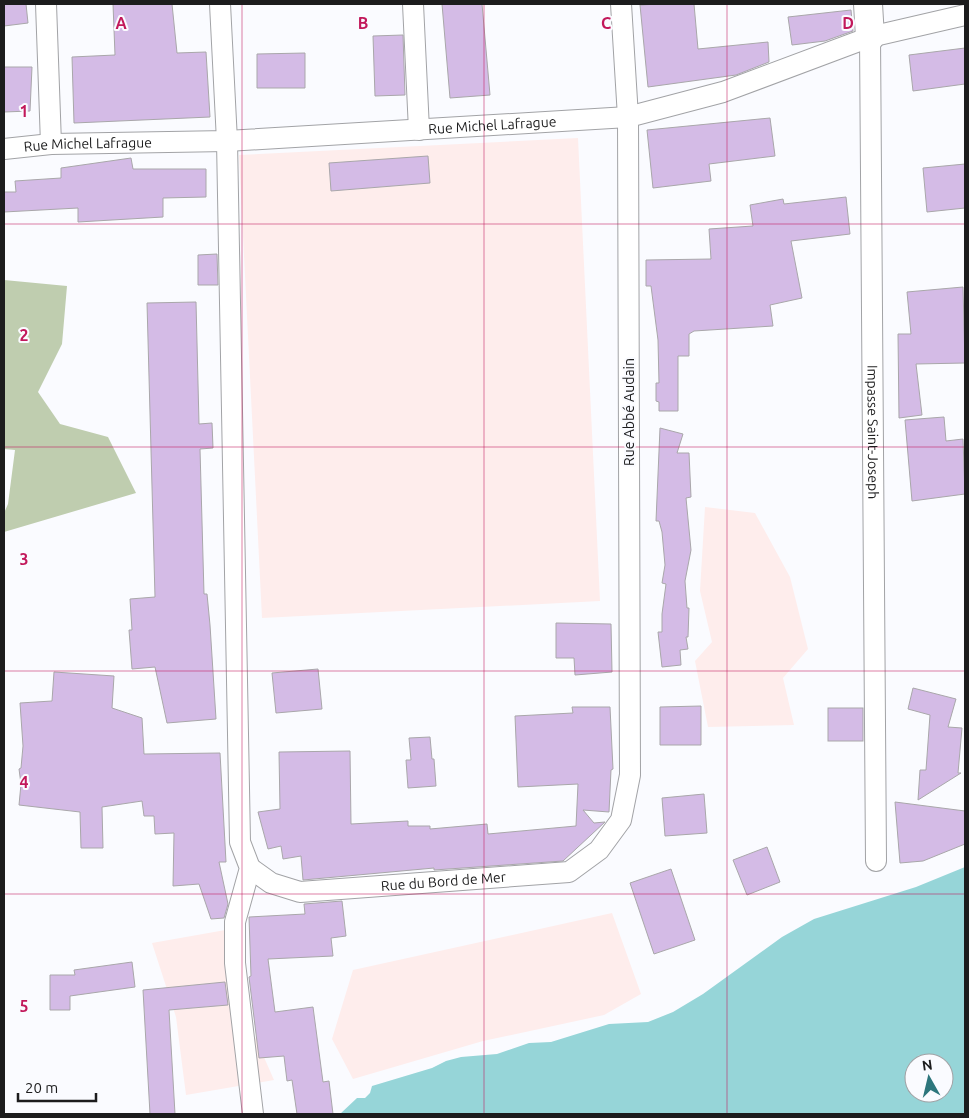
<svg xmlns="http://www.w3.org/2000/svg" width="969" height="1118" font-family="Ubuntu,sans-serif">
	<rect width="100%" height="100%" fill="#fafbff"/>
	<g fill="#feedec">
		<path d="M 578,138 L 600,601 L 262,618 L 239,155 Z"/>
		<path d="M 705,507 L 755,513 L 790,577 L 808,649 L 783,678 L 794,725 L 708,727 L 695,661 L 712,642 L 700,591 Z"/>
		<path d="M 612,913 L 641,994 L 604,1015 L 483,1041 L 353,1079 L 332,1039 L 353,970 Z"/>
		<path d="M 231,929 L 248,1021 L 274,1080 L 186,1095 L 176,1017 L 152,943 Z"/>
	</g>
	<path fill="#bfcdaf" d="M 4,280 L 67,286 L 62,344 L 38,392 L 60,424 L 108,437 L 136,493 L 4,532 L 4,513 L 8,504 L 15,450 L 4,449 Z"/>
	<path fill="#96d5d8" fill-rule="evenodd" d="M 965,867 L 965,1114 L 340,1114 L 357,1098 L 365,1098 L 370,1093 L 372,1086 L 432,1068 L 446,1061 L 461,1057 L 497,1054 L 529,1043 L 551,1042 L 609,1024 L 648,1022 L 673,1012 L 703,994 L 782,937 L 814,919 L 916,887 ZM 914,1063 L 944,1063 L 944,1093 L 914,1093 Z"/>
	<g fill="#d4bbe6" stroke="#a9a7aa">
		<path d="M 4,4 L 26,4 L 28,23 L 4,26 Z"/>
		<path d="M 113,4 L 172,4 L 177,53 L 206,52 L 210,117 L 74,123 L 72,57 L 115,55 Z"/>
		<path d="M 442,4 L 482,4 L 490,95 L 450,98 Z"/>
		<path d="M 658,4 L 694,4 L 698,49 L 768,42 L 769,62 L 736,75 L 648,87 L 640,5 Z"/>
		<path d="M 851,10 L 853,31 L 825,41 L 792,45 L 788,17 Z"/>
		<path d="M 403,35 L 405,95 L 375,96 L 373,36 Z"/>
		<path d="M 965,48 L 965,84 L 913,91 L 909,55 Z"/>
		<path d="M 305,53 L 305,88 L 257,88 L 257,54 Z"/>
		<path d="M 4,67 L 32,67 L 30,111 L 4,112 Z"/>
		<path d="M 770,118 L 775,156 L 709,164 L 711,181 L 653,188 L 647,130 Z"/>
		<path d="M 428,156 L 430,183 L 331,191 L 329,163 Z"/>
		<path d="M 131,158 L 133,169 L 206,169 L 206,197 L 163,198 L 163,217 L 78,222 L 78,208 L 4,212 L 4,192 L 16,192 L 15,181 L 61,178 L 61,168 Z"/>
		<path d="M 965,164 L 965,208 L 927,212 L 923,168 Z"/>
		<path d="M 846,197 L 850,234 L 791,241 L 802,298 L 770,305 L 773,326 L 694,331 L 689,334 L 689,356 L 678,356 L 678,411 L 659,411 L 659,402 L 656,401 L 656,383 L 659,383 L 658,340 L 651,286 L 646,286 L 646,260 L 711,259 L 709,229 L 753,226 L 750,205 L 783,199 L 784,204 Z"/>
		<path d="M 217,254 L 218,285 L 198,285 L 198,255 Z"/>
		<path d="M 963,287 L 965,363 L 916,364 L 922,415 L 899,418 L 898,334 L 911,334 L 907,292 Z"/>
		<path d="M 196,302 L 199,424 L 212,423 L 213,448 L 200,449 L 204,594 L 207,594 L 210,625 L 216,719 L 167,723 L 155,667 L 132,669 L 129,630 L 132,630 L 130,599 L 155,597 L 147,303 Z"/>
		<path d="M 944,417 L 946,441 L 963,439 L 965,494 L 912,501 L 905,420 Z"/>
		<path d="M 660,428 L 683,434 L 677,453 L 689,453 L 691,497 L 686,498 L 691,550 L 685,581 L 687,608 L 689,608 L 688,637 L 686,637 L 688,649 L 680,650 L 681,665 L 662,667 L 658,632 L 662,632 L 662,614 L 666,584 L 662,583 L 665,565 L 662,532 L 659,521 L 656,521 Z"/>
		<path d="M 556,623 L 611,624 L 612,672 L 575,675 L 574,658 L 556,658 Z"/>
		<path d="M 318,669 L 322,709 L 276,713 L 272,673 Z"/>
		<path d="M 54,672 L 114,676 L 112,708 L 142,718 L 144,754 L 220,753 L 226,862 L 219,862 L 228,904 L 224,918 L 211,919 L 199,884 L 173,886 L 174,833 L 155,834 L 154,816 L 144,816 L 142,801 L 102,807 L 103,848 L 81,848 L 80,812 L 19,805 L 21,784 L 19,769 L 21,768 L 23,746 L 20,703 L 52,701 Z"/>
		<path d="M 913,688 L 956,699 L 948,727 L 962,728 L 958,773 L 961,773 L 918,800 L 920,770 L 926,770 L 930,715 L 908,709 Z"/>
		<path d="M 701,706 L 701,745 L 660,745 L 660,707 Z"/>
		<path d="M 572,707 L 610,707 L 613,769 L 611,770 L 609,812 L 583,810 L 594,823 L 605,822 L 563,861 L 434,870 L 434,868 L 303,880 L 301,856 L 283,859 L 281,846 L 268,849 L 258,812 L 280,809 L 279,752 L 350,751 L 351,824 L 408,821 L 408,826 L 430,826 L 430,829 L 487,824 L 488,834 L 576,826 L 578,784 L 518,787 L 515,716 L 573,713 Z"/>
		<rect x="828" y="708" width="35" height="33"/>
		<path d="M 430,737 L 432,759 L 434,759 L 436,786 L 408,788 L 406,760 L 411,760 L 409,738 Z"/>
		<path d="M 704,794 L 707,833 L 665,836 L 662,798 Z"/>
		<path d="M 895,802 L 965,811 L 965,844 L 923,861 L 900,863 Z"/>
		<path d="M 767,847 L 780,882 L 747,895 L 733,860 Z"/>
		<path d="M 671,869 L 695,940 L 654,954 L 630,883 Z"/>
		<path d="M 342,901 L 346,936 L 331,938 L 333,956 L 268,959 L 275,1012 L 313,1007 L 323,1082 L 329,1081 L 333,1114 L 297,1114 L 292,1080 L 287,1081 L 284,1056 L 259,1058 L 249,977 L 251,976 L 249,917 L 305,914 L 304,904 Z"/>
		<path d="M 132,962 L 135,987 L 70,996 L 70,1010 L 50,1010 L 50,975 L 75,975 L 74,970 Z"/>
		<path d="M 225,982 L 228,1005 L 169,1010 L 175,1114 L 150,1114 L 143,990 Z"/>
	</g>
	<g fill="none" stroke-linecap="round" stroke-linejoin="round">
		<defs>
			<g id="street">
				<path d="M 46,4 L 51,144"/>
				<path d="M 220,4 L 227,141 L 240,842 L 250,868 L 235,922 L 235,963 L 253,1114"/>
				<path d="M 413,4 L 419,130"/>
				<path id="s1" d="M 870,37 L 876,861"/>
				<path id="s2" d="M 4,149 L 51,144 L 227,141 L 628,117 L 723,92 L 870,37 L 965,15"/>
				<path id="s3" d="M 250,868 L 271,883 L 300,892 L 569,872 L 599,850 L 621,820 L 630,775 L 628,117 L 621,4"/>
			</g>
			<path id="secondary" d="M 868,4 L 870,37"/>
		</defs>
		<use href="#street" stroke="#a2a3a6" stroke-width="22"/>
		<use href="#secondary" stroke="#a2a3a6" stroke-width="30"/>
		<use href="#street" stroke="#fff" stroke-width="20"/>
		<use href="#secondary" stroke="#fff" stroke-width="28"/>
	</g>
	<path fill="none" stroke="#c2185b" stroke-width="1" stroke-opacity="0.55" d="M 242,4 L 242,1114M 484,4 L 484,1114M 727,4 L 727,1114M 4,224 L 965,224M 4,447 L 965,447M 4,671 L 965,671M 4,894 L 965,894"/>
	<g text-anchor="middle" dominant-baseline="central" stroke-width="4" stroke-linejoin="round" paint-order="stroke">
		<g font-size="14" fill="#1c1c1d" stroke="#fafbff">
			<text stroke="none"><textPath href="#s2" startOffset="489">Rue Michel Lafrague</textPath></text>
			<text stroke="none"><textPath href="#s2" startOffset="84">Rue Michel Lafrague</textPath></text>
			<text transform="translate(629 412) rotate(-90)">Rue Abbé Audain</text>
			<text stroke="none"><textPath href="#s1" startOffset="395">Impasse Saint-Joseph</textPath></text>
			<text stroke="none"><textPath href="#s3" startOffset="200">Rue du Bord de Mer</textPath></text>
		</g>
	</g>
	<g font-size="16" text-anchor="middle" font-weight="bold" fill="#c2185b" stroke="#fafbff" stroke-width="4" stroke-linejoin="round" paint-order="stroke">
		<text x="121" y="29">A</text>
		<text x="363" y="29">B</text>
		<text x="606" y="29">C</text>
		<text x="848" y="29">D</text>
		<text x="24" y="117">1</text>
		<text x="24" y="341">2</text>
		<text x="24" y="565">3</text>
		<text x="24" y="788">4</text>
		<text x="24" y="1012">5</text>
	</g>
	<rect width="969" height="1118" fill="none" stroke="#1c1c1d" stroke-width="10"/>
	<g transform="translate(929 1078) rotate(352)"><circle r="24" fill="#fafbff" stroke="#a1a2a5"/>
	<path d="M0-4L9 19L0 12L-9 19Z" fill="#2d767c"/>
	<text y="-8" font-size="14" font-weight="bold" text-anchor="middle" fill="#1c1c1d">N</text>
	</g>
	<path d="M18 1093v8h78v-8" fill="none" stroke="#1c1c1d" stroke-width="2.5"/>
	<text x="25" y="1093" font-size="15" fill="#1c1c1d" stroke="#fafbff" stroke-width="4" paint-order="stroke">20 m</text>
</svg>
